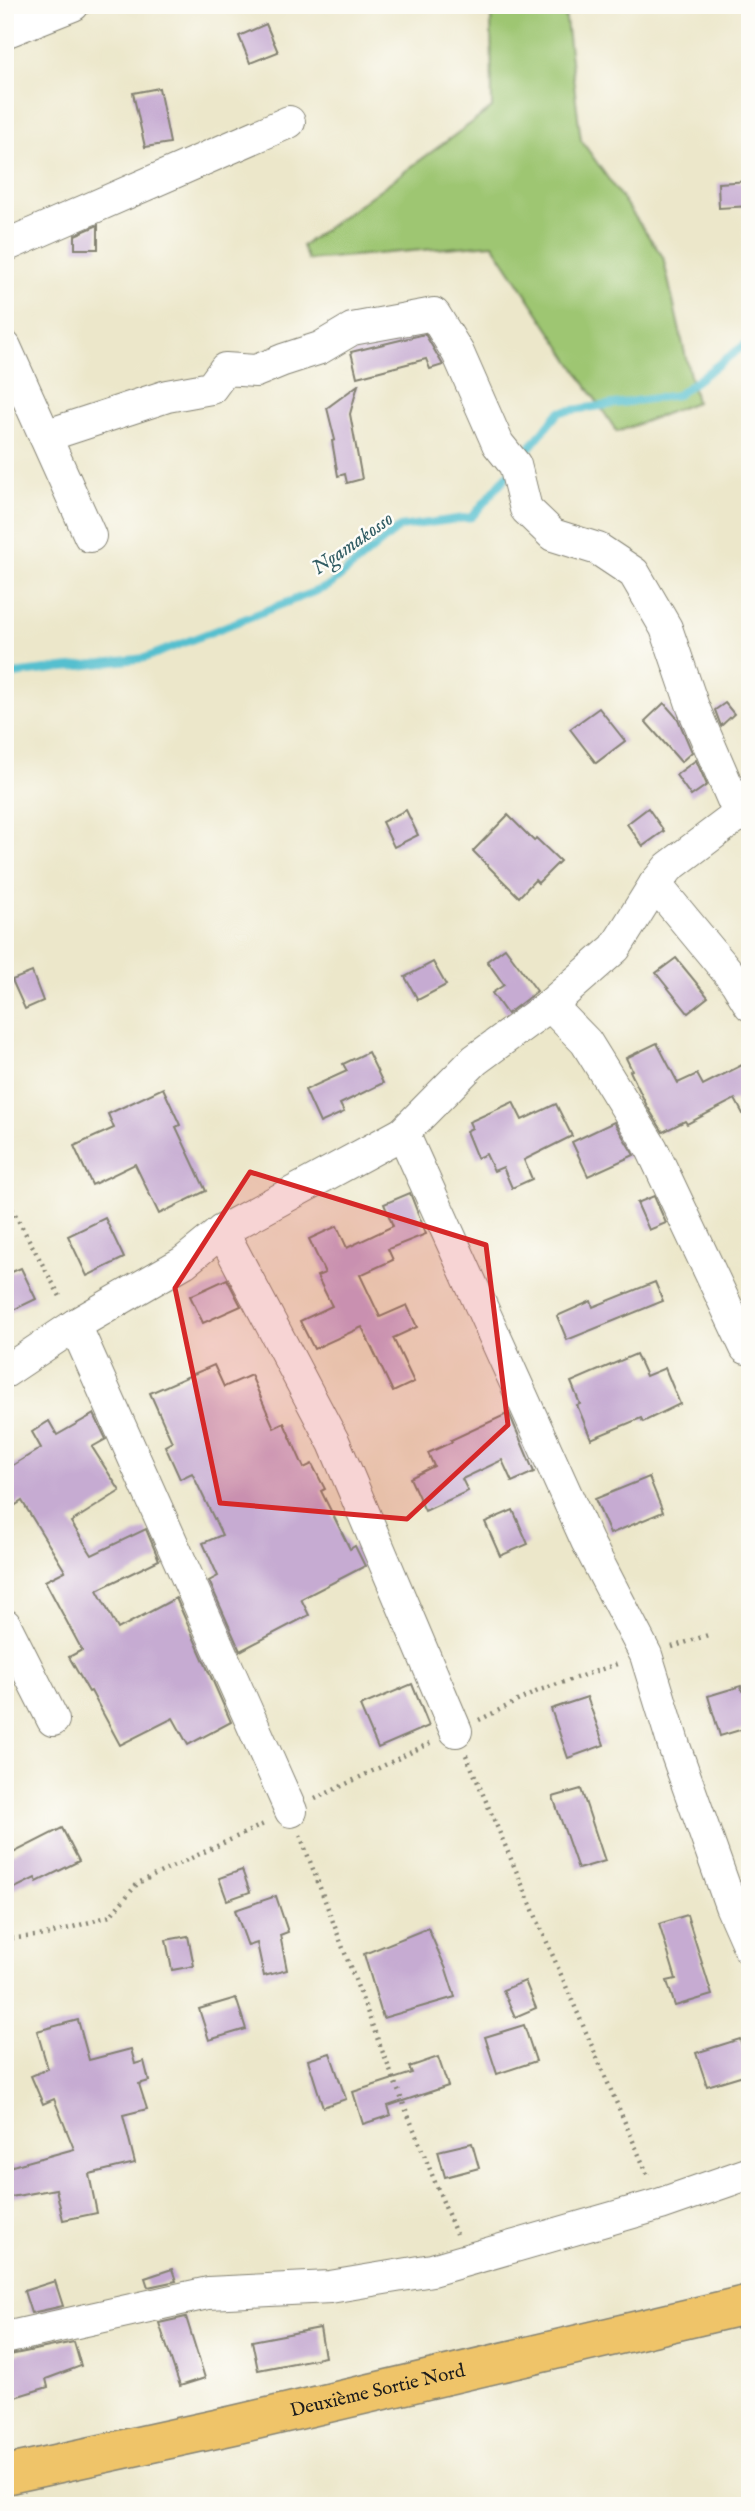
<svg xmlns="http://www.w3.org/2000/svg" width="755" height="2511" font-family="'IM FELL English',serif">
	<rect width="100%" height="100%" fill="#fdfcf7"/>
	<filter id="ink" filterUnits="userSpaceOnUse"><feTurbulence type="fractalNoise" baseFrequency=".0143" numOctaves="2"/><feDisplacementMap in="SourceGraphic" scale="14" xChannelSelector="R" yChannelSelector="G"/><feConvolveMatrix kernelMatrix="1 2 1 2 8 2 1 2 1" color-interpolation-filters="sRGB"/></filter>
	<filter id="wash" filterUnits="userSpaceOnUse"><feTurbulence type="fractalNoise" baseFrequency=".00686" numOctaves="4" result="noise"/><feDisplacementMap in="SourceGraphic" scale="28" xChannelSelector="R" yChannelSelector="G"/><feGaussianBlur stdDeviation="1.57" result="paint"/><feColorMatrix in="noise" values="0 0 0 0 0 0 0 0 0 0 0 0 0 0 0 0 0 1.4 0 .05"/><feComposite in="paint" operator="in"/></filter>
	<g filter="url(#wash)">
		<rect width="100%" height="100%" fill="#ece7ca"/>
		<path fill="#9ec672" stroke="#5d7147" stroke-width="2" d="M 491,5 L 564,5 L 581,140 L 663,257 L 696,402 L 617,432 L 493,244 L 308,260 L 302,246 L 492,108 Z"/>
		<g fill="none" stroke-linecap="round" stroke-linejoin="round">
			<g stroke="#54bfcf" stroke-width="8">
				<path d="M 519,460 L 559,412 L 677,395 L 750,341"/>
				<path d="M 5,675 L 145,658 L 329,586 L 400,527 L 472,517 L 509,473"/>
			</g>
		</g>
		<g id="blocks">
			<g fill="#c6abd2">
				<path d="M 266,24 L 278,52 L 250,63 L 239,36 Z"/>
				<path d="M 159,88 L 170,143 L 145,147 L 133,93 Z"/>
				<path d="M 750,181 L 750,206 L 719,208 L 718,183 Z"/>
				<path d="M 98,225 L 98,249 L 75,249 L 75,235 Z"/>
				<path d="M 425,334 L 443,365 L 430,369 L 426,359 L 357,377 L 351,352 Z"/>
				<path d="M 358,385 L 350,414 L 362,479 L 347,483 L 345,474 L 338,476 L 332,441 L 335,440 L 327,408 Z"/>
				<path d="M 664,703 L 678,719 L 692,752 L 681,762 L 645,721 Z"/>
				<path d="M 725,703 L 734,714 L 721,726 L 715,710 Z"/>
				<path d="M 599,708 L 625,741 L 596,763 L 570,729 Z"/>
				<path d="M 696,760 L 707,785 L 691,796 L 676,775 Z"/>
				<path d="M 648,808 L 664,831 L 643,846 L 627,824 Z"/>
				<path d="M 406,810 L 418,835 L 394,847 L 382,822 Z"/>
				<path d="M 508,815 L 534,841 L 536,838 L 560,861 L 538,883 L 535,880 L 519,897 L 473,851 Z"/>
				<path d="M 505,948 L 537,991 L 507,1014 L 492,993 L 504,985 L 487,961 Z"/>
				<path d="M 676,958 L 708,997 L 688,1013 L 656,973 Z"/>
				<path d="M 433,962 L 446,985 L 418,1000 L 405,977 Z"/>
				<path d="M 32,972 L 43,1001 L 25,1009 L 12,980 Z"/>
				<path d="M 657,1043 L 678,1083 L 697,1074 L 703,1085 L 750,1061 L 750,1127 L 735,1099 L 687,1124 L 685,1121 L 663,1132 L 647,1106 L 630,1071 L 632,1070 L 626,1058 Z"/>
				<path d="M 368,1052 L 383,1083 L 340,1104 L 344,1112 L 320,1123 L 305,1090 L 347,1071 L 343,1064 Z"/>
				<path d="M 163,1088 L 180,1125 L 176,1127 L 206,1191 L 159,1214 L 135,1164 L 92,1185 L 74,1146 L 114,1128 L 108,1114 Z"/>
				<path d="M 513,1102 L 522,1120 L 556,1104 L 572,1136 L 524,1160 L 532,1179 L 512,1188 L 503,1167 L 494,1171 L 486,1154 L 477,1158 L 466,1131 L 472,1128 L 469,1122 Z"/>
				<path d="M 614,1122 L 634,1155 L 588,1176 L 572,1142 Z"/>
				<path d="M 410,1193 L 426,1234 L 388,1249 L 393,1260 L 360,1275 L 380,1317 L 407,1305 L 417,1327 L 393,1338 L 414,1382 L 393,1392 L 362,1327 L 314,1349 L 300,1321 L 332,1306 L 317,1276 L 325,1273 L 309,1239 L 337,1226 L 347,1248 L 393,1226 L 384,1204 Z"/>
				<path d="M 654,1196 L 666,1223 L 649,1230 L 637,1203 Z"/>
				<path d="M 105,1218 L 124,1258 L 87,1276 L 68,1236 Z"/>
				<path d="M 21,1268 L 36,1299 L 5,1314 L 5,1275 Z"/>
				<path d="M 227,1279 L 241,1306 L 203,1323 L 190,1296 Z"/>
				<path d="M 655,1282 L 663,1301 L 567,1340 L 557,1316 L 591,1301 L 593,1307 Z"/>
				<path d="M 636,1354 L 646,1376 L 665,1368 L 680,1404 L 643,1422 L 641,1418 L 591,1439 L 577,1405 L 580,1404 L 571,1382 Z"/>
				<path d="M 214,1365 L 224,1387 L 251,1375 L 274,1428 L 284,1423 L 304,1468 L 312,1464 L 325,1489 L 321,1491 L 350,1549 L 355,1546 L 365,1566 L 301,1599 L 309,1615 L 240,1651 L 209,1581 L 218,1576 L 203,1543 L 222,1535 L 192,1473 L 180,1479 L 165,1446 L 172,1442 L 150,1393 Z"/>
				<path d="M 509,1413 L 534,1472 L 512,1482 L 502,1460 L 462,1479 L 468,1491 L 425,1511 L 410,1478 L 434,1466 L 428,1453 L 452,1442 L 451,1440 Z"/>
				<path d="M 94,1414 L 106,1439 L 92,1447 L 120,1491 L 71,1522 L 92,1555 L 146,1529 L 159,1560 L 97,1590 L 118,1629 L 176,1598 L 231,1722 L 188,1745 L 173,1718 L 120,1745 L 91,1691 L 89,1692 L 69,1657 L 82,1650 L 45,1581 L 65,1571 L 22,1501 L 5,1512 L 5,1470 L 41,1448 L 32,1432 L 49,1421 L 57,1435 Z"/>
				<path d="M 649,1477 L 663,1512 L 610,1534 L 595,1499 Z"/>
				<path d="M 513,1510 L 528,1544 L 500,1556 L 485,1522 Z"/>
				<path d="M 412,1684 L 429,1726 L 378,1748 L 360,1706 Z"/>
				<path d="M 741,1686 L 742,1691 L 750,1688 L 750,1727 L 720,1736 L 708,1696 Z"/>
				<path d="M 587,1697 L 604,1745 L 568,1758 L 551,1709 Z"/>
				<path d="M 581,1789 L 605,1861 L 578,1869 L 553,1797 Z"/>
				<path d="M 62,1828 L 79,1861 L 37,1882 L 35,1878 L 5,1893 L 5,1857 Z"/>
				<path d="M 242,1870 L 250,1892 L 227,1900 L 219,1878 Z"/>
				<path d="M 276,1896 L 288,1932 L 280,1935 L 287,1970 L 264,1976 L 257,1943 L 248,1946 L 235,1910 Z"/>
				<path d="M 687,1915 L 712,1995 L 675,2006 L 667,1981 L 676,1979 L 659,1924 Z"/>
				<path d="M 428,1928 L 446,1969 L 455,1997 L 383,2018 L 364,1954 Z"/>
				<path d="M 188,1936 L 194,1966 L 172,1970 L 166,1940 Z"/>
				<path d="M 525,1981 L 536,2008 L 515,2017 L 503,1990 Z"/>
				<path d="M 236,1998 L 246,2029 L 209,2040 L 199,2009 Z"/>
				<path d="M 78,2020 L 89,2060 L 131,2049 L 135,2064 L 144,2061 L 149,2081 L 139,2084 L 147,2109 L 123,2115 L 135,2163 L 89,2174 L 97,2213 L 63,2220 L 56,2189 L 5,2198 L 5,2168 L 74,2149 L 54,2099 L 43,2104 L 31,2076 L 48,2069 L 37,2031 Z"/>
				<path d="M 524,2025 L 536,2061 L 497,2074 L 485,2037 Z"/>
				<path d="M 740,2039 L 750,2073 L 707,2086 L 696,2053 Z"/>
				<path d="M 330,2053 L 346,2099 L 323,2107 L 308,2060 Z"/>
				<path d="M 438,2057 L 448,2086 L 388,2106 L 391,2115 L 363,2124 L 353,2092 L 412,2073 L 409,2067 Z"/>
				<path d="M 472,2143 L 479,2168 L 445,2177 L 438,2151 Z"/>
				<path d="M 172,2269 L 176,2281 L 148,2287 L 145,2278 Z"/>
				<path d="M 55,2281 L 63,2306 L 31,2313 L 24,2291 Z"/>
				<path d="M 186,2317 L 205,2378 L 180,2386 L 159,2323 Z"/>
				<path d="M 320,2328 L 325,2357 L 258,2370 L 252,2341 Z"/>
				<path d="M 74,2342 L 81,2366 L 46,2379 L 48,2387 L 15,2397 L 13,2389 L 5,2391 L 5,2356 Z"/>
			</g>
		</g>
	</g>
	<g filter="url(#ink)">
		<use href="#blocks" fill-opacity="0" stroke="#848273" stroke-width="2"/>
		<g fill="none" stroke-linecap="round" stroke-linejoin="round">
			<defs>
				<g id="minor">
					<path d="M 5,32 L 73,5"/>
					<path d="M 5,246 L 289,122"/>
					<path d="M 5,347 L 90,536"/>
					<path d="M 45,436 L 167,396 L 211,388 L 225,369 L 256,371 L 283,360 L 320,348 L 352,329 L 434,314 L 458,353 L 498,444 L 515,465 L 526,509 L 553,535 L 598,549 L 634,573 L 666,628 L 693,707 L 740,816"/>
					<path d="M 655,884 L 736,982 L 750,1005"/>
					<path d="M 550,1005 L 586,1042 L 652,1149 L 746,1348"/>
					<path d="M 403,1133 L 587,1541 L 646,1655 L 674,1746 L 731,1906 L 750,1949"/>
					<path d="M 222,1231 L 334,1443 L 456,1731"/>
					<path d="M 75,1325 L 291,1811"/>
					<path d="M 5,1372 L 75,1325 L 184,1262 L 222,1231 L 403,1133 L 475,1060 L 550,1005 L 615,948 L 655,884 L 669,867 L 750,806"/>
					<path d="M 5,1625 L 53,1720"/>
					<path d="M 5,2338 L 208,2293 L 330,2287 L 432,2270 L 661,2204 L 750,2173"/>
				</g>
				<g id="major">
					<path id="s1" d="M 5,2475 L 234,2425 L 750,2304"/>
				</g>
			</defs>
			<use href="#minor" stroke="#848273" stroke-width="34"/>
			<use href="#major" stroke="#848273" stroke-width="41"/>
			<g stroke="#848273" stroke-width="4.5" stroke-dasharray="2 5" stroke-linecap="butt">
				<path d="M 5,1196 L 62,1300"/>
				<path d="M 672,1647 L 708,1635"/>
				<path d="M 479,1720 L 540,1690 L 620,1663"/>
				<path d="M 466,1755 L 649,2178"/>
				<path d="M 315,1799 L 430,1743"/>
				<path d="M 300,1835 L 381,2048 L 456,2234"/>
				<path d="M 5,1939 L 46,1935 L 110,1916 L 138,1883 L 266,1823"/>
			</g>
			<use href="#minor" stroke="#fff" stroke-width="32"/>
			<use href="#major" stroke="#efc469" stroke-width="38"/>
		</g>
	</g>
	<path fill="#d62828" fill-opacity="0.2" stroke="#d62828" stroke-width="5" stroke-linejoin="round" d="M 250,1172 L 486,1245 L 508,1425 L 407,1519 L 220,1503 L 175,1288 Z"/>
	<g text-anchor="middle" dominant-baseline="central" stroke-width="5" stroke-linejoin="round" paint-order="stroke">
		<g font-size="19" fill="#1c1c1c" stroke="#fdfcf7">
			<text stroke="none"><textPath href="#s1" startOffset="382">Deuxième Sortie Nord</textPath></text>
		</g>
		<g font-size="21" font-style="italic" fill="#325d64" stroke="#fdfcf7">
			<text transform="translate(353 544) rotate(-35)">Ngamakosso</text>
		</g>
	</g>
	<rect width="755" height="2511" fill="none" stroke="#fdfcf7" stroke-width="28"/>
</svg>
